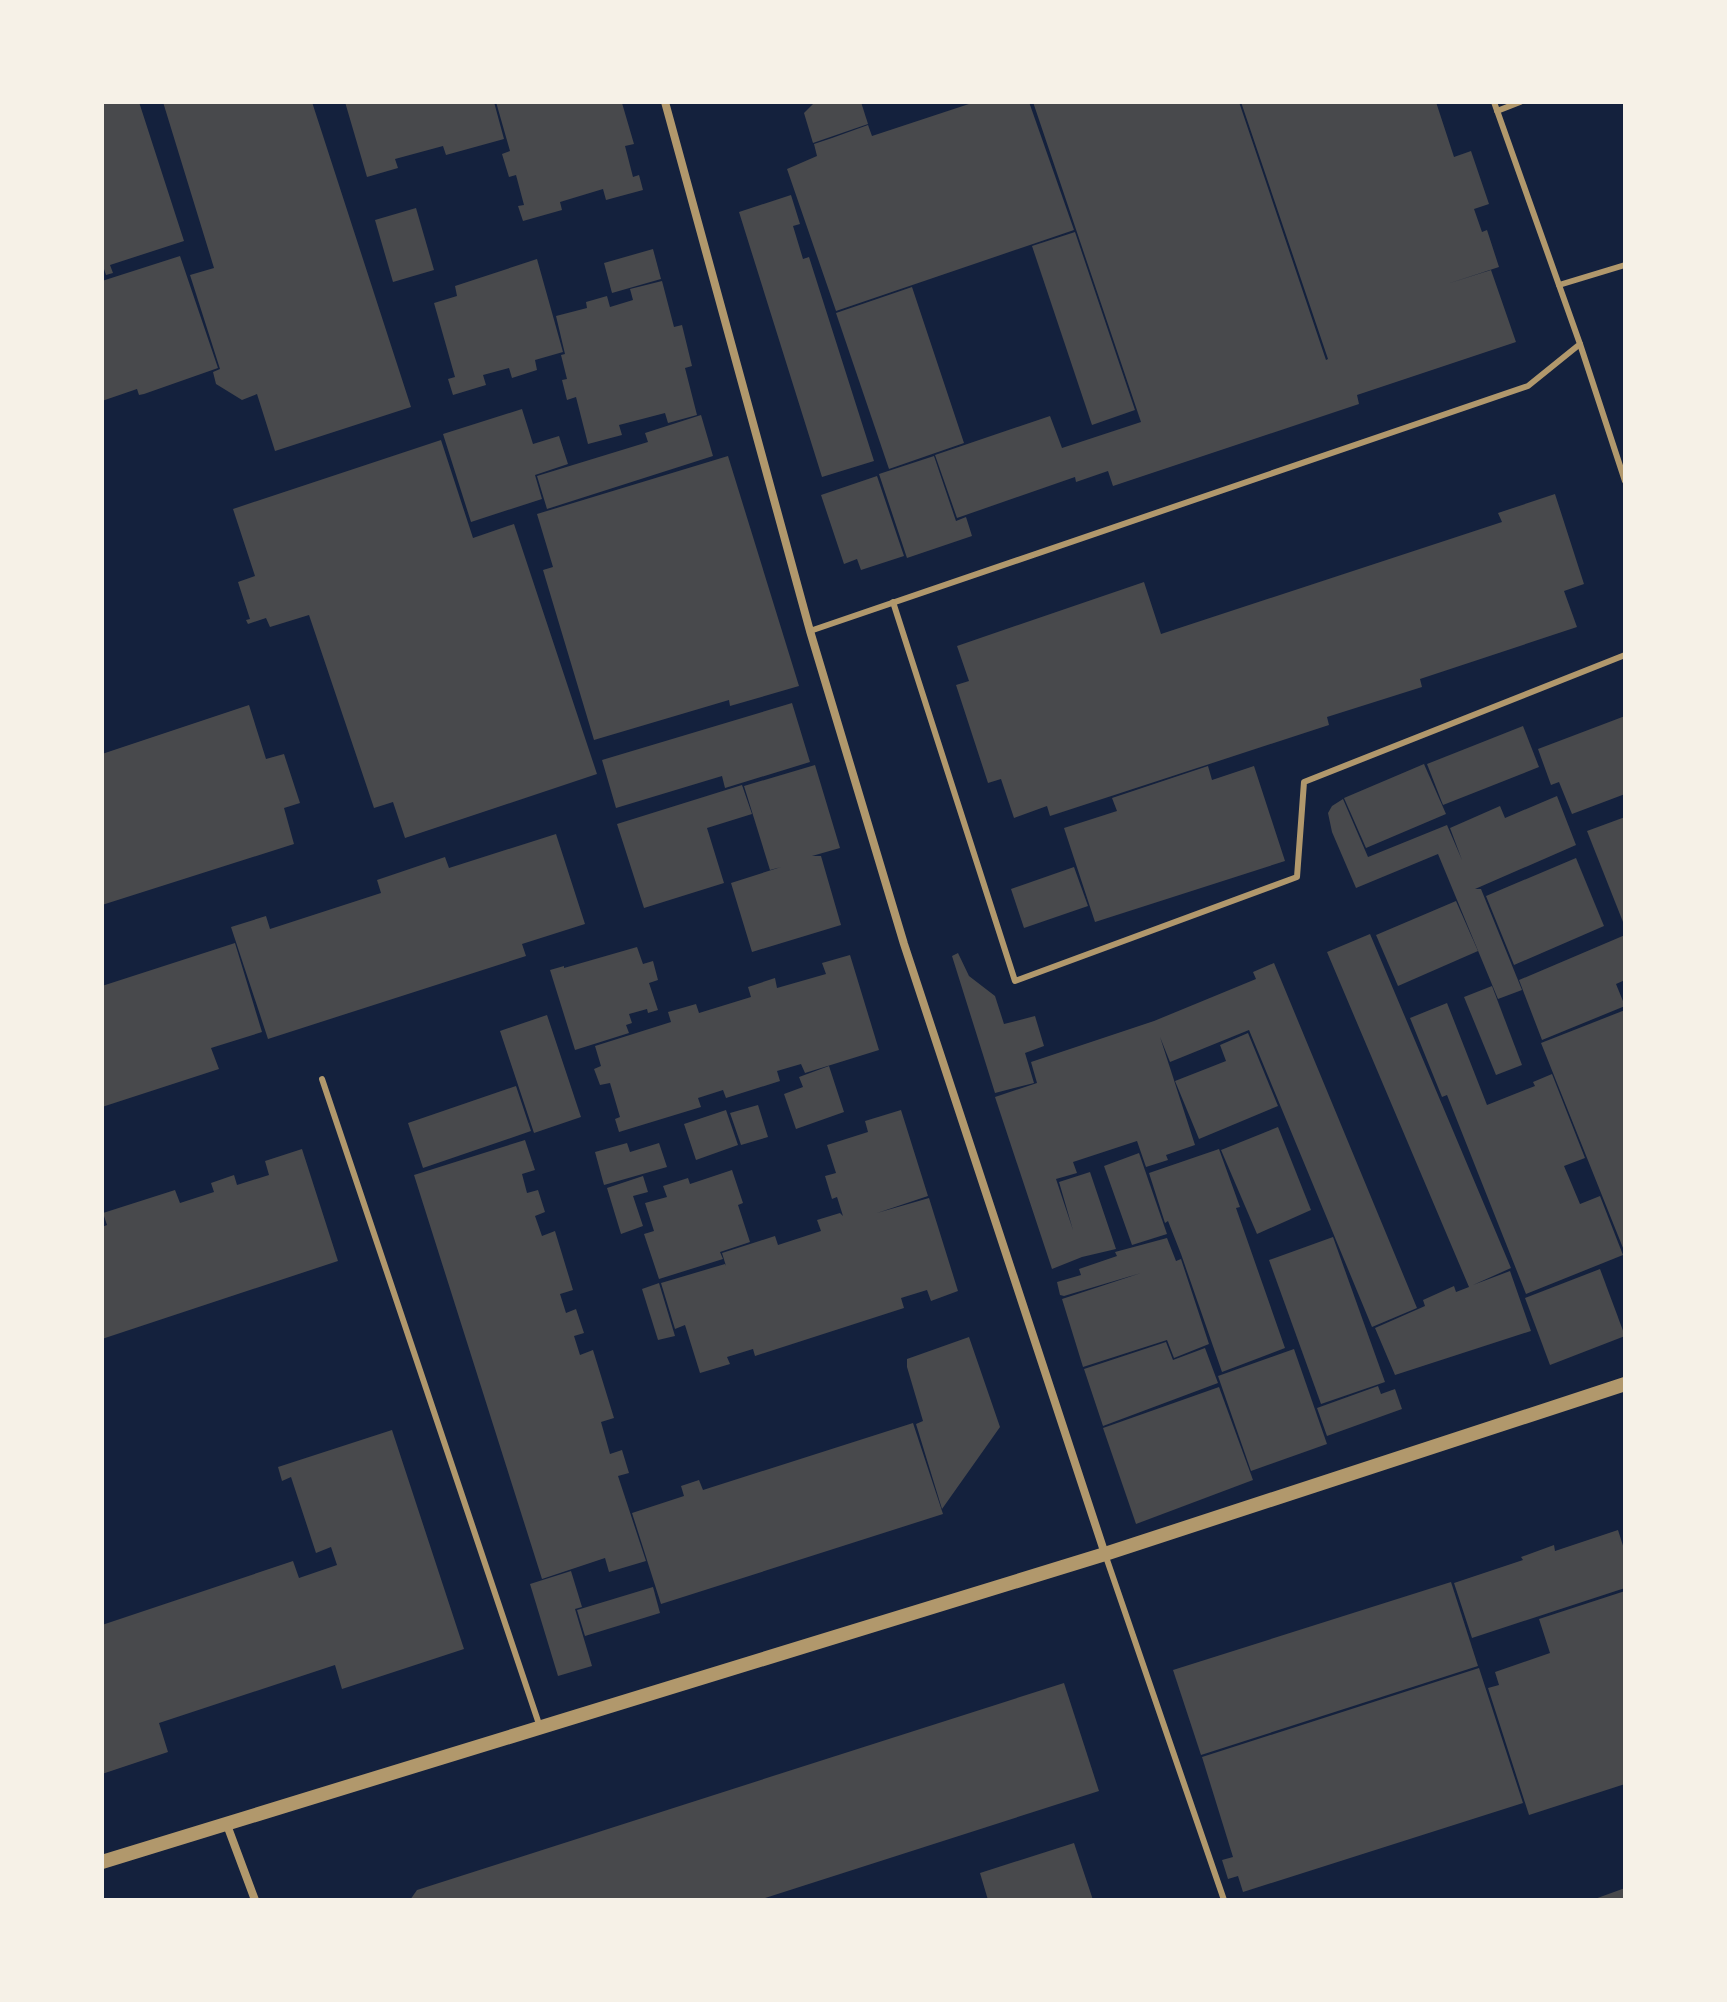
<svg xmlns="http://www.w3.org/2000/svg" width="1727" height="2002" font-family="Raleway,sans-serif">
	<rect width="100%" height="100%" fill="#14213d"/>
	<g fill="#48494c">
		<path d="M 109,102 L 139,102 L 184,241 L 110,265 L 113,273 L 106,275 L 102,263 L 102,104 Z"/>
		<path d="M 163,102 L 312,102 L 411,407 L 275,451 L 257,394 L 242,400 L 216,384 L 213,372 L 220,369 L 190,275 L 214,268 Z"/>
		<path d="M 345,102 L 494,102 L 504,139 L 446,155 L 443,146 L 395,159 L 398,168 L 367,177 Z"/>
		<path d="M 496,102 L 622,103 L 634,144 L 625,146 L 633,177 L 639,175 L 643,190 L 606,200 L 603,189 L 560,202 L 562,210 L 523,221 L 518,206 L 524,205 L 516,175 L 509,177 L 502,154 L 510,151 Z"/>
		<path d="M 815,102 L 861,102 L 868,124 L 813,143 L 804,113 Z"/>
		<path d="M 975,102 L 1029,102 L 1074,230 L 836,311 L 787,169 L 817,156 L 814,144 L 832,138 L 868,125 L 872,136 Z"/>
		<path d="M 1033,102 L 1239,102 L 1326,360 L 1328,359 L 1241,102 L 1436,102 L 1454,157 L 1471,151 L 1489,204 L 1474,209 L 1482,232 L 1487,230 L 1499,267 L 1447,284 L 1491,270 L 1516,342 L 1357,395 L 1359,404 L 1113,486 L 1108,471 L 1076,482 L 1075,477 L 957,518 L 935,455 L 1050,416 L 1062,448 L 1141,422 Z"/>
		<path d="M 791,195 L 800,224 L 793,226 L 803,259 L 809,257 L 874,461 L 822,477 L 739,212 Z"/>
		<path d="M 416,208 L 434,270 L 393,282 L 375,220 Z"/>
		<path d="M 1075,232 L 1135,410 L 1092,425 L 1032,246 Z"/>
		<path d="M 653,249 L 661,279 L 612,293 L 604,263 Z"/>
		<path d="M 180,256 L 218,368 L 144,394 L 139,395 L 137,389 L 102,401 L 102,281 Z"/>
		<path d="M 537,259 L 563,352 L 535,360 L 537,370 L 512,378 L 509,368 L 483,375 L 486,385 L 453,395 L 448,379 L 455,377 L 434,303 L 457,296 L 455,286 Z"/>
		<path d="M 662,281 L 674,327 L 682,325 L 692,366 L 685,368 L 697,415 L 668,423 L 665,413 L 619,425 L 622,435 L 588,444 L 576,397 L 567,400 L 562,380 L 567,379 L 561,355 L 565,354 L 556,316 L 587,308 L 586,302 L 607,296 L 610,307 L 633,300 L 630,289 Z"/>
		<path d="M 912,287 L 964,443 L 889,469 L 836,313 Z"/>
		<path d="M 522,409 L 533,444 L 559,436 L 568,464 L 535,475 L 542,499 L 471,522 L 443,434 Z"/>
		<path d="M 701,415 L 713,456 L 547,509 L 537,476 L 648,442 L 645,433 Z"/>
		<path d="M 441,440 L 473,538 L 514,524 L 597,774 L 405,838 L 393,802 L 374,808 L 309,615 L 270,627 L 266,618 L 248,624 L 246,620 L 250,619 L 238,582 L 255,576 L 233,509 Z"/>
		<path d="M 728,456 L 799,686 L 730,706 L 729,700 L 594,740 L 543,570 L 553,567 L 537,514 Z"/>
		<path d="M 934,456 L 956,521 L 966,517 L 972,536 L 907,558 L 879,474 Z"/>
		<path d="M 877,476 L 904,556 L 861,570 L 857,559 L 844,564 L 821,495 Z"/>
		<path d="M 1555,494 L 1584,584 L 1564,591 L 1577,627 L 1420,679 L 1422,687 L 1327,717 L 1329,725 L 1050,816 L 1047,806 L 1014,818 L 1001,779 L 988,783 L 956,685 L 969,681 L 957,646 L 1144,582 L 1161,634 L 1502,522 L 1498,513 Z"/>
		<path d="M 792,703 L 810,762 L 725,788 L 722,776 L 616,808 L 602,760 Z"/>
		<path d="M 249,705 L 266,759 L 284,754 L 300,803 L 284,808 L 294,844 L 102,905 L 102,754 Z"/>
		<path d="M 1625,716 L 1625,794 L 1572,814 L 1559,782 L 1551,785 L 1538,749 Z"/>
		<path d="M 1523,726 L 1539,767 L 1443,805 L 1427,764 Z"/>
		<path d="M 1424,764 L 1446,814 L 1366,848 L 1344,798 Z"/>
		<path d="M 815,765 L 840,848 L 812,856 L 821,856 L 841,925 L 752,952 L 731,883 L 781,867 L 770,870 L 744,786 Z"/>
		<path d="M 1208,766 L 1212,780 L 1254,766 L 1285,861 L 1095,922 L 1064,828 L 1117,811 L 1112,798 Z"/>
		<path d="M 742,785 L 752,814 L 707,828 L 724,883 L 644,908 L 617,824 Z"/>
		<path d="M 1557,796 L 1576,845 L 1475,889 L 1481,889 L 1522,990 L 1498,999 L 1438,854 L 1356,888 L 1332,832 L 1328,813 L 1332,806 L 1343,799 L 1368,857 L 1447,825 L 1462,860 L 1450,828 L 1500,806 L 1505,818 Z"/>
		<path d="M 1625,817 L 1625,927 L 1587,831 Z"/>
		<path d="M 556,834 L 585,924 L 522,944 L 526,956 L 268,1039 L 231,927 L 266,916 L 270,929 L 381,893 L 377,880 L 445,857 L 449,868 Z"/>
		<path d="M 1576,858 L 1604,926 L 1514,965 L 1486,896 Z"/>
		<path d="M 1074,867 L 1088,906 L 1024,928 L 1011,889 Z"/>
		<path d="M 1456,901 L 1478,951 L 1398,986 L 1376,935 Z"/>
		<path d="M 1370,934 L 1511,1268 L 1473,1285 L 1510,1271 L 1531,1331 L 1395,1375 L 1375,1328 L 1425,1306 L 1423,1300 L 1454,1286 L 1456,1292 L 1469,1287 L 1327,952 Z"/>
		<path d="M 1625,935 L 1625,980 L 1616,984 L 1625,1006 L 1542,1040 L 1519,980 Z"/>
		<path d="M 235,943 L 262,1032 L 211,1048 L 219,1069 L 102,1107 L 102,986 Z"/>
		<path d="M 637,947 L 643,964 L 653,961 L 658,980 L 649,983 L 658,1010 L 648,1013 L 647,1009 L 629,1014 L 632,1023 L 626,1025 L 629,1033 L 575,1050 L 550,970 L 564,966 L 564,968 Z"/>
		<path d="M 958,953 L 969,976 L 995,996 L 1004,1024 L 1035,1016 L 1044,1046 L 1025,1053 L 1034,1083 L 995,1093 L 952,956 Z"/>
		<path d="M 850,955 L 879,1050 L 805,1073 L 801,1064 L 777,1071 L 780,1081 L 726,1098 L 723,1090 L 698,1098 L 701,1107 L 619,1132 L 615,1119 L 620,1117 L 610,1083 L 600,1085 L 594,1069 L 601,1066 L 595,1046 L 671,1022 L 668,1012 L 696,1004 L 699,1013 L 751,997 L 748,987 L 775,978 L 777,988 L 826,974 L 822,963 Z"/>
		<path d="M 1274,963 L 1417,1308 L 1372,1327 L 1249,1030 L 1170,1062 L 1160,1037 L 1195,1145 L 1166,1155 L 1168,1160 L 1146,1167 L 1137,1141 L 1073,1162 L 1077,1173 L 1056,1179 L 1073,1230 L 1059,1182 L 1090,1172 L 1116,1249 L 1082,1257 L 1052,1269 L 995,1097 L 1037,1083 L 1031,1062 L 1154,1021 L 1256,979 L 1253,972 Z"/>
		<path d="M 1492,986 L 1522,1065 L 1496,1075 L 1464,997 Z"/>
		<path d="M 1447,1003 L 1487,1105 L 1535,1086 L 1533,1082 L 1552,1074 L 1585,1158 L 1564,1166 L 1580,1204 L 1600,1196 L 1623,1255 L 1526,1294 L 1447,1095 L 1442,1097 L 1410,1018 Z"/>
		<path d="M 1625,1010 L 1625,1253 L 1541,1043 Z"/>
		<path d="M 547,1015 L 581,1117 L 534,1133 L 500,1031 Z"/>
		<path d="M 1248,1033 L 1278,1106 L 1199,1139 L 1175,1081 L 1226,1061 L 1220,1045 Z"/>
		<path d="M 829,1066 L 844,1112 L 796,1129 L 784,1094 L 803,1087 L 799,1077 Z"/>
		<path d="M 516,1086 L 531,1131 L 423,1168 L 408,1123 Z"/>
		<path d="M 758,1105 L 768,1137 L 741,1145 L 730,1113 Z"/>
		<path d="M 726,1110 L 738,1145 L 696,1160 L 684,1124 Z"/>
		<path d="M 901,1110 L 928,1196 L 877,1213 L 929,1198 L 958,1291 L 931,1301 L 927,1290 L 901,1298 L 904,1308 L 755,1356 L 753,1349 L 727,1357 L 730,1364 L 700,1373 L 685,1325 L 675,1329 L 661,1283 L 725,1264 L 726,1266 L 722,1253 L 775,1236 L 778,1245 L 821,1231 L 817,1220 L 840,1213 L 843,1216 L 837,1197 L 832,1199 L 825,1176 L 836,1173 L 827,1145 L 868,1132 L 865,1121 Z"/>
		<path d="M 1278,1127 L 1311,1210 L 1257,1234 L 1221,1150 Z"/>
		<path d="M 525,1140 L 535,1170 L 522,1174 L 527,1193 L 538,1190 L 545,1212 L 535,1216 L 542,1236 L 555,1231 L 573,1290 L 560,1294 L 566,1313 L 576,1309 L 584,1333 L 574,1336 L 580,1355 L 593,1350 L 614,1418 L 601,1422 L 610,1454 L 622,1450 L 629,1473 L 618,1476 L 646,1561 L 609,1572 L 605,1558 L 542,1579 L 414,1175 Z"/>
		<path d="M 627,1143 L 630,1152 L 659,1143 L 667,1167 L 604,1185 L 595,1152 Z"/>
		<path d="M 302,1149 L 338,1261 L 102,1339 L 102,1227 L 107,1225 L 103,1213 L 175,1190 L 180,1203 L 214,1192 L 211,1183 L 234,1175 L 237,1185 L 269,1175 L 265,1161 Z"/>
		<path d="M 1219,1149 L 1240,1207 L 1236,1208 L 1285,1348 L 1222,1372 L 1181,1254 L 1168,1221 L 1165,1223 L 1149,1173 Z"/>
		<path d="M 1139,1153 L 1167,1234 L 1132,1245 L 1104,1166 Z"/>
		<path d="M 732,1170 L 743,1203 L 738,1205 L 750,1242 L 720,1252 L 723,1259 L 659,1279 L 644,1234 L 654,1231 L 645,1203 L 667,1197 L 663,1186 L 688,1178 L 690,1184 Z"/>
		<path d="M 643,1176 L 648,1192 L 633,1196 L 643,1226 L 621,1234 L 607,1188 Z"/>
		<path d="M 1333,1237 L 1385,1382 L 1321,1404 L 1269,1260 Z"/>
		<path d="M 1167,1238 L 1176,1261 L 1181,1259 L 1209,1344 L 1174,1358 L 1167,1340 L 1083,1367 L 1062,1299 L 1141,1273 L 1064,1296 L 1060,1295 L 1057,1282 L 1081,1275 L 1079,1269 L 1117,1256 L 1115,1252 Z"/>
		<path d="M 1600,1269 L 1625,1336 L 1550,1365 L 1525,1298 Z"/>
		<path d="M 659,1283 L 675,1336 L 658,1340 L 642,1289 Z"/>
		<path d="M 969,1337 L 1000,1427 L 942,1509 L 916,1424 L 923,1421 L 907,1367 L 907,1359 Z"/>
		<path d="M 1166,1342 L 1173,1360 L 1205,1348 L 1218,1383 L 1103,1426 L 1084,1369 Z"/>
		<path d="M 1294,1349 L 1327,1444 L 1251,1471 L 1218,1376 Z"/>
		<path d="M 1378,1386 L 1381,1394 L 1395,1389 L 1402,1409 L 1327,1436 L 1317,1408 Z"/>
		<path d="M 1219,1387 L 1253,1480 L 1136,1524 L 1103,1428 Z"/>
		<path d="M 913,1423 L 943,1514 L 661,1604 L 632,1513 L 684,1496 L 681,1486 L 699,1480 L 703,1490 Z"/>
		<path d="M 392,1430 L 464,1649 L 342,1689 L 335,1665 L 159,1723 L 168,1752 L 102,1774 L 102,1625 L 293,1561 L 299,1578 L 337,1565 L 331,1547 L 316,1553 L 291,1477 L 282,1481 L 278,1467 Z"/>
		<path d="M 1618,1530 L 1625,1552 L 1625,1588 L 1472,1638 L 1454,1583 L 1523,1560 L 1521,1557 L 1554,1545 L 1555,1551 Z"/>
		<path d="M 571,1571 L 582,1607 L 575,1609 L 592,1666 L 558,1676 L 530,1584 Z"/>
		<path d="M 1451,1582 L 1478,1666 L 1201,1755 L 1173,1670 Z"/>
		<path d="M 653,1587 L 660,1613 L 585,1636 L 577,1610 Z"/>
		<path d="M 1625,1591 L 1625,1784 L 1529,1815 L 1488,1688 L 1499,1685 L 1495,1672 L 1550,1653 L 1539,1619 Z"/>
		<path d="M 1479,1668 L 1523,1803 L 1243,1892 L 1238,1876 L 1228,1879 L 1222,1860 L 1233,1857 L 1202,1757 Z"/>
		<path d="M 1064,1683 L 1099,1791 L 759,1900 L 410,1900 L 417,1890 Z"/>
		<path d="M 1074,1843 L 1093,1900 L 988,1900 L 980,1873 Z"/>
		<path d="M 1625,1888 L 1625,1900 L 1592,1900 Z"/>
	</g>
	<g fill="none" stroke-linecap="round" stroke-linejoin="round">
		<g stroke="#b1986c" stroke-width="6">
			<path d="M 1494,102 L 1559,285 L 1625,265"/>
			<path d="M 1497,111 L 1520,102"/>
			<path d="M 1580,344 L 1625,481"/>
			<path d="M 893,602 L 1015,981 L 1297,877 L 1304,782 L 1625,655"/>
			<path d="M 810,631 L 1528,386 L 1580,344 L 1559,285"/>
			<path d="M 322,1079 L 540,1727"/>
			<path d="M 1105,1554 L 1224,1900"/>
		</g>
		<g stroke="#b1986c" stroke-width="8">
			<path d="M 665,102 L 810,631 L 904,944 L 1105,1554"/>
			<path d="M 227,1825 L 255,1900"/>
		</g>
		<path stroke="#b1986c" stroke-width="14" d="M 102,1862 L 1105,1554 L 1625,1384"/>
	</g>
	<rect width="1727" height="2002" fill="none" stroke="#f6f1e7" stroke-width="208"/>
</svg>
